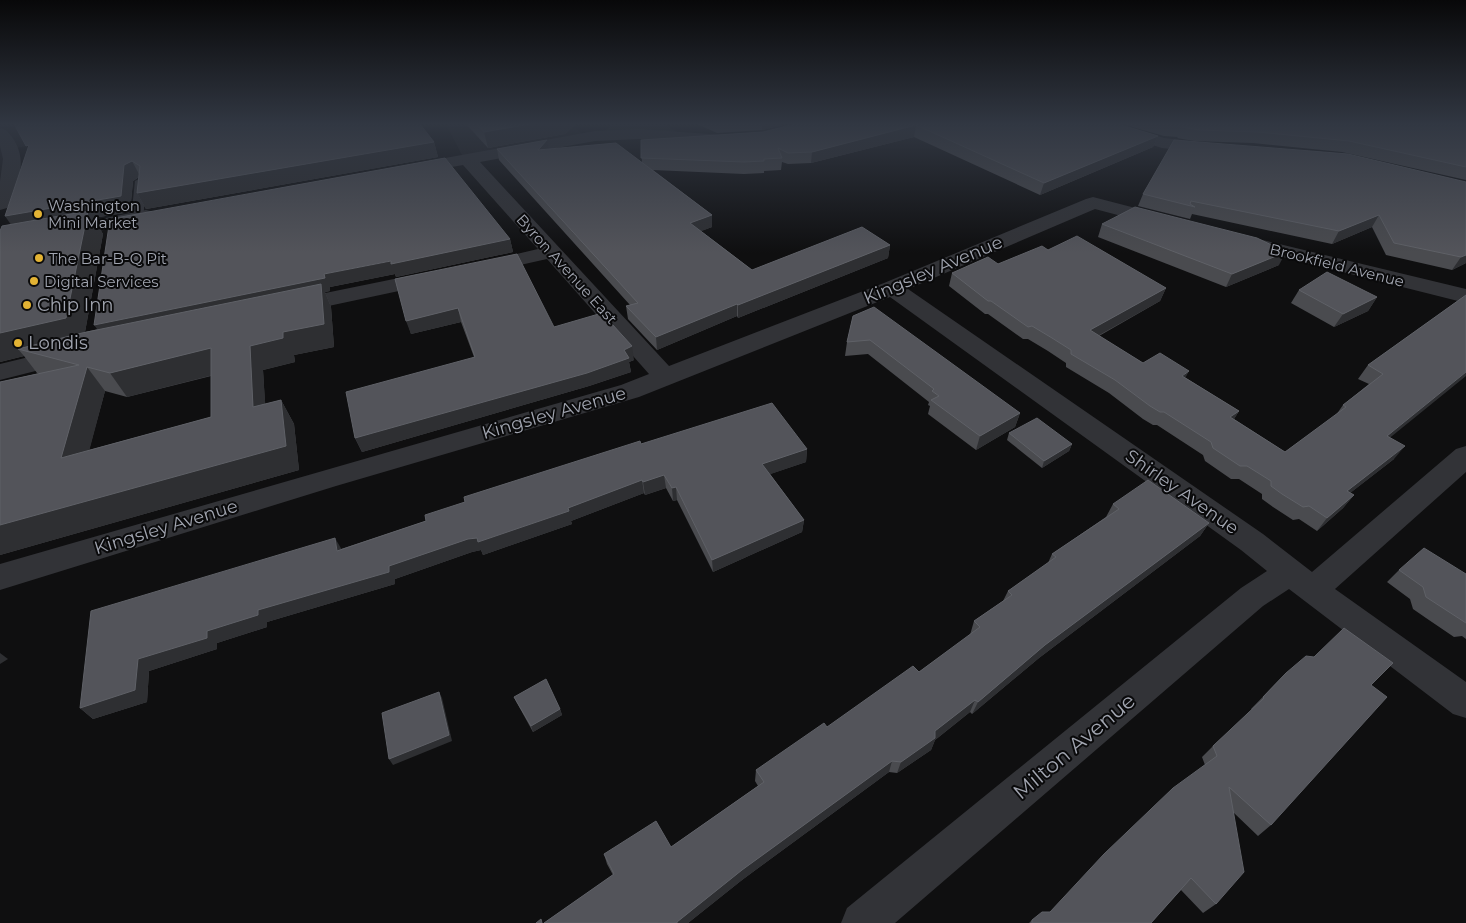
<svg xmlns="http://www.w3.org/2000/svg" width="1466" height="923" font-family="Montserrat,sans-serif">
	<rect width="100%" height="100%" fill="#0f0f10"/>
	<g fill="#1b1b1d">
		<path d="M 0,124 L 95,124 L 102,132 L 6,150 L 0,194 Z"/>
		<path d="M 446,124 L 572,124 L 583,135 L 464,159 Z"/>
	</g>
	<path fill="#1e241f" d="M 612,124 L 664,124 L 684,136 L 602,134 Z"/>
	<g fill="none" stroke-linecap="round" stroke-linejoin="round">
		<path fill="#323337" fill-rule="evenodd" d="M 141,178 L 147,181 L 143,218 L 137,222 L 131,218 L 135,181 Z"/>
		<g fill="#323337" fill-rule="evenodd">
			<path d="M 1093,124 L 1117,124 L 1164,138 L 1209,143 L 1215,144 L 1218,148 L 1215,152 L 1209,153 L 1162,148 L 1095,127 Z"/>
			<path d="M 639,129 L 723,135 L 729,136 L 731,140 L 729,144 L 723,145 L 639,139 L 595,141 L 480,162 L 669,366 L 884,283 L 1086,199 L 1093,197 L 1170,217 L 1173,221 L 1170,225 L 1163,227 L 1095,209 L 908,289 L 1263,534 L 1312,572 L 1456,449 L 1466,446 L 1466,472 L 1335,589 L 1466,682 L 1466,718 L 1453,714 L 1289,589 L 1263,606 L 895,923 L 841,923 L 847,908 L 1241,588 L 1267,571 L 1241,550 L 890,297 L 639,397 L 336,486 L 0,590 L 0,564 L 621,385 L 649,374 L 547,259 L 485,273 L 478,271 L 474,267 L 478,263 L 538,249 L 463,165 L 412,174 L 406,173 L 403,169 L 406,165 L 412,164 L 595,131 Z"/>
			<path d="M 146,210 L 153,212 L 156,216 L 153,220 L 0,251 L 0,239 Z"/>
			<path d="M 1250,237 L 1466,289 L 1466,303 L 1243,247 L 1240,243 L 1243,239 Z"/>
			<path d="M 433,271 L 441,272 L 444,277 L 441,282 L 291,314 L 283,312 L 280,307 L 283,302 L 291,300 Z"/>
			<path d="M 66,348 L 75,351 L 78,356 L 75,361 L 0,380 L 0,364 Z"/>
		</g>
		<path fill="#323337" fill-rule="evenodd" d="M 0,128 C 6,129 8,132 12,137 C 28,159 19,182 10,204 L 7,208 L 0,210 L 0,181 L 3,159 L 0,146 Z"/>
	</g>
	<g fill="#4a4b4f" fill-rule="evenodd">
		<path d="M 466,124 L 575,124 L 565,134 L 488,148 Z"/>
		<path d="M 697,124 L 787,124 L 762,130 L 717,133 Z"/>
		<path d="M 795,124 L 1118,124 L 1158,136 L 1153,147 L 1040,195 L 914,137 L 811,163 L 788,164 L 782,162 L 781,170 L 764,171 L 764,173 L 744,174 L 653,170 L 712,215 L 712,227 L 701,231 L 752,270 L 890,245 L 888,258 L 738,318 L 737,316 L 657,350 L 628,319 L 626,306 L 630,305 L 499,160 L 497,149 L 548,149 L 642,162 L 641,140 L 763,132 Z"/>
		<path d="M 1122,124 L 1466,124 L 1466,180 L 1342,152 L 1253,143 L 1194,141 L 1177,138 L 1178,137 L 1164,136 Z"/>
		<path d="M 434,142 L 438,157 L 146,209 L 137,193 L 139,177 L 133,181 L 130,212 L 93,218 L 103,234 L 85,332 L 510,239 L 513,252 L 396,277 L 395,274 L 330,287 L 330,291 L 325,292 L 331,307 L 334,347 L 294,355 L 295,362 L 263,370 L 265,404 L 281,400 L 294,424 L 299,470 L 0,555 L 0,382 L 40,373 L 37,373 L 24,356 L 0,362 L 0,231 L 11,224 L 28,148 ZM 211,376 L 211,417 L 89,450 L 105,391 L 127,397 Z"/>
		<path d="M 1466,182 L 1466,263 L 1452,270 L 1386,255 L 1372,227 L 1332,244 L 1192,214 L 1190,219 L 1138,206 L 1143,194 Z"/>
		<path d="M 1102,224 L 1279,265 L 1226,287 L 1098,237 Z"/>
		<path d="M 1048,250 L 1166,288 L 1160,301 L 1099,336 L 1143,363 L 1186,378 L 1239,411 L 1234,419 L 1285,452 L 1336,415 L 1343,405 L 1369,384 L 1358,379 L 1368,365 L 1466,295 L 1390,437 L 1394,459 L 1350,493 L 1354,495 L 1343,508 L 1317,531 L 1299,519 L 1293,520 L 1273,507 L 1262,499 L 1262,494 L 1239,479 L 1231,479 L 1205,461 L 1203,455 L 1157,425 L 1153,425 L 1143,419 L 1109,393 L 1066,367 L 1066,363 L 1048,351 L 1028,339 L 1023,339 L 988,314 L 985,314 L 949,286 L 952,273 L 998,264 Z"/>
		<path d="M 395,279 L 554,327 L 634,360 L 629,362 L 631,372 L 589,386 L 362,452 L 355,438 L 474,357 L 461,322 L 411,334 Z"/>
		<path d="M 1299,290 L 1377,297 L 1368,311 L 1334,327 L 1291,303 Z"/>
		<path d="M 853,316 L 1020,413 L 1015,427 L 976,450 L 928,414 L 930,406 L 928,405 L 929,402 L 868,354 L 845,356 L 847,342 Z"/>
		<path d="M 1009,433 L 1072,444 L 1069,451 L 1042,468 L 1007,440 Z"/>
		<path d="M 641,444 L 807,449 L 806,462 L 770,474 L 804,520 L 802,532 L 713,572 L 677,500 L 673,501 L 666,488 L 645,495 L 644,493 L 571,521 L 572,524 L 483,555 L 481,550 L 472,552 L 395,579 L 395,584 L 267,622 L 267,627 L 217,643 L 217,649 L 149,671 L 147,702 L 93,719 L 80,708 L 341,549 L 426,521 Z"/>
		<path d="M 1113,504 L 1209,523 L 1200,536 L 1039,658 L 972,714 L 970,712 L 935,740 L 931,750 L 897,773 L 889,772 L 742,880 L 688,923 L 544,923 L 613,875 L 607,864 L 604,854 L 671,847 L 758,786 L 755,781 L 756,770 L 919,672 L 970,635 L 974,621 L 1003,601 L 1008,591 L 1048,563 L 1052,554 L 1106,517 Z"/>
		<path d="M 1399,570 L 1466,574 L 1466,639 L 1462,636 L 1454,637 L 1426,618 L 1413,609 L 1410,599 L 1387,582 Z"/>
		<path d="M 1286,673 L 1371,685 L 1271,825 L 1258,836 L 1234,813 L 1216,904 L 1203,913 L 1181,890 L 1151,923 L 1029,923 L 1032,920 L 1050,912 L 1205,765 L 1202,757 L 1213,746 L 1252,710 L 1251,709 Z"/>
		<path d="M 514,697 L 560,709 L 562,715 L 533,732 L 517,703 Z"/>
	</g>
	<g fill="#2e2f32">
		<path d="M 530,124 L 575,124 L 565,134 L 488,148 L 484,132 Z"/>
		<path d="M 762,124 L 787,124 L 762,130 Z"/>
		<path d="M 916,125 L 914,137 L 811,163 L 812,152 Z"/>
		<path d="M 1158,136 L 1153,147 L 1040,195 L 1044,183 Z"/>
		<path d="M 547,140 L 549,151 L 538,150 Z"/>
		<path d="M 434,142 L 438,157 L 146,209 L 137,193 Z"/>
		<path d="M 132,161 L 140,176 L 133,181 L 130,212 L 93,218 L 103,234 L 83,343 L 18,349 L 24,356 L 0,362 L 0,333 L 16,232 L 5,216 L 124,165 Z"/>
		<path d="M 712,215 L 712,227 L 691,235 L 690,223 Z"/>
		<path d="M 1379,215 L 1372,227 L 1332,244 L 1339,231 Z"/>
		<path d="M 510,239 L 513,252 L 396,277 L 395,274 L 330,287 L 330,291 L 325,292 L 331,307 L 334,347 L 294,355 L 295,362 L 263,370 L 267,431 L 253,407 L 250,346 L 104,338 L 94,325 L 324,274 Z"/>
		<path d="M 890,245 L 888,258 L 738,318 L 738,305 Z"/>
		<path d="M 1286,252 L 1279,265 L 1226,287 L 1232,274 Z"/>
		<path d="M 1466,255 L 1466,263 L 1452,270 L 1461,257 Z"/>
		<path d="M 1166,288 L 1160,301 L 1085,343 L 1090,330 Z"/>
		<path d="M 1377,297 L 1368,311 L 1334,327 L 1343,314 Z"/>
		<path d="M 737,304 L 737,316 L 657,350 L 656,337 Z"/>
		<path d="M 458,308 L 461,322 L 411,334 L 406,321 Z"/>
		<path d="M 632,346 L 634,360 L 629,362 L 631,372 L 589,386 L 362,452 L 355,438 L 624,350 Z"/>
		<path d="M 211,348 L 225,372 L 127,397 L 110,373 Z"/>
		<path d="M 87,367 L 105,391 L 81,482 L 61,458 Z"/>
		<path d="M 1189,371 L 1182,384 L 1182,376 Z"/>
		<path d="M 1466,372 L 1466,376 L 1376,449 L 1387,436 Z"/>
		<path d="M 281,400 L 294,424 L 299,470 L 0,555 L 0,525 Z"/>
		<path d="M 1239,411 L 1231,424 L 1230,417 Z"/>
		<path d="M 1020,413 L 1015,427 L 976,450 L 980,436 Z"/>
		<path d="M 1072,444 L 1069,451 L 1042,468 L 1044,461 Z"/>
		<path d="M 1405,446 L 1394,459 L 1336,504 L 1347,491 Z"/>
		<path d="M 807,449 L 806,462 L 762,477 L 762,464 Z"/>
		<path d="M 664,475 L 666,488 L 645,495 L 643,482 Z"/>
		<path d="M 642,480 L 644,493 L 571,521 L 572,524 L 483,555 L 481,550 L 472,552 L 395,579 L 395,584 L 267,622 L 267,627 L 217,643 L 217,649 L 149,671 L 147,702 L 93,719 L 80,708 L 138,659 L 207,631 L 258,610 L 389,566 L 468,539 L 568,508 Z"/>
		<path d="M 676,487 L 677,500 L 673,501 L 672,488 Z"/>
		<path d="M 1354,495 L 1343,508 L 1317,531 L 1327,518 Z"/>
		<path d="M 804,520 L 802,532 L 713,572 L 712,560 Z"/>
		<path d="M 1209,523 L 1200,536 L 1039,658 L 972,714 L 978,702 L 1045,645 Z"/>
		<path d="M 335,538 L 342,550 L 337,551 Z"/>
		<path d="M 0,653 L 8,659 L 0,664 Z"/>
		<path d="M 439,692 L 442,698 L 452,741 L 393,765 L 389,759 Z"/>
		<path d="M 975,700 L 970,712 L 935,740 L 931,750 L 897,773 L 901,762 L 935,731 Z"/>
		<path d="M 560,709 L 562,715 L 533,732 L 531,726 Z"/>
		<path d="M 892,761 L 889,772 L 742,880 L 688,923 L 677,923 L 677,922 L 742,870 Z"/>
	</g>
	<g fill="#53545a" stroke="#5f6167" fill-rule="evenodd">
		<path d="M 14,124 L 420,124 L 434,142 L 137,193 L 140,166 L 132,161 L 124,165 L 121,196 L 5,216 L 29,145 L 26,146 Z"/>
		<path d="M 477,124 L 530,124 L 484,132 Z"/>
		<path d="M 795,124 L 1118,124 L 1158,136 L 1044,183 L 916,125 L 812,152 L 788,153 L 778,148 L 782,158 L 764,159 L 764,161 L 744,162 L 641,158 L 641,140 L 763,132 Z"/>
		<path d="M 1165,124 L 1466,124 L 1466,167 L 1349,141 L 1258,132 L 1199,130 L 1182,127 L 1183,125 L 1169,125 Z"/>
		<path d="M 547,140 L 538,150 L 616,143 L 712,215 L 690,223 L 752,270 L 862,227 L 890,245 L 738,305 L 737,304 L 656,337 L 626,306 L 638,303 L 497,149 Z"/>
		<path d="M 1174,140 L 1348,154 L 1466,182 L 1466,255 L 1461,257 L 1394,243 L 1379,215 L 1339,231 L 1191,201 L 1190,204 L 1195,207 L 1143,194 Z"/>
		<path d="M 445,158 L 510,239 L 391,264 L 391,261 L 324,274 L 325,278 L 94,325 L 110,219 Z"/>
		<path d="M 1135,207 L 1257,238 L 1286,252 L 1232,274 L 1102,224 Z"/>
		<path d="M 88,211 L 66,318 L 0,333 L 0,231 L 2,226 Z"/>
		<path d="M 1077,236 L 1166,288 L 1090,330 L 1143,363 L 1160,353 L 1189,371 L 1182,376 L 1239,411 L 1230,417 L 1285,452 L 1346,407 L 1343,405 L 1383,374 L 1368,365 L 1466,295 L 1466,372 L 1387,436 L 1405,446 L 1347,491 L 1354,495 L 1327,518 L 1309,506 L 1303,507 L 1282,494 L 1271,486 L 1271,481 L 1247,466 L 1240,466 L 1213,448 L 1211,442 L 1164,412 L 1160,412 L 1150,406 L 1115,380 L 1071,354 L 1071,350 L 1052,338 L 1032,326 L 1028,327 L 991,301 L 988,301 L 952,273 L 988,257 L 998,264 L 1042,246 L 1048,250 Z"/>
		<path d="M 517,254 L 554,327 L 602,313 L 632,346 L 624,350 L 629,358 L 587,373 L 355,438 L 346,392 L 475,357 L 458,308 L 406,321 L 395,279 Z"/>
		<path d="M 1327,272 L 1377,297 L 1343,314 L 1299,290 Z"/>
		<path d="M 321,284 L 324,324 L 283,332 L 283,338 L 250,346 L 253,407 L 281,400 L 286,446 L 0,525 L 0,382 L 79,365 L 18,349 L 82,333 ZM 211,348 L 211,417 L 61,458 L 87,367 L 110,373 Z"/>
		<path d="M 874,307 L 1020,413 L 980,436 L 931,400 L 939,396 L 932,391 L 934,389 L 870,340 L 847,342 L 853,316 Z"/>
		<path d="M 772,403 L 807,449 L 762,464 L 804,520 L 712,560 L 676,487 L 672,488 L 664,475 L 643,482 L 642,480 L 568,508 L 569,511 L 478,542 L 477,538 L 468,539 L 389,566 L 389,572 L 258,610 L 258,615 L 207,631 L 207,638 L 138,659 L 135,690 L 80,708 L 91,611 L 335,538 L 337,551 L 426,521 L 425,515 L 465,502 L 464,497 L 640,441 L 641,444 Z"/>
		<path d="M 1037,418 L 1072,444 L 1044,461 L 1009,433 Z"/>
		<path d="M 1148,480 L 1209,523 L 1045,645 L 978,702 L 975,700 L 935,731 L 935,738 L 901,762 L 892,761 L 742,870 L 677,922 L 677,923 L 544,923 L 614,874 L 604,854 L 656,821 L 671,847 L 764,782 L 756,770 L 824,723 L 827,727 L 913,666 L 919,672 L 980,627 L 974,621 L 1012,595 L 1008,591 L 1056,557 L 1052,554 L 1119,509 L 1113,504 Z"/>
		<path d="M 1424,548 L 1466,574 L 1466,623 L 1426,597 L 1423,587 L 1399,570 Z"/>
		<path d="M 1344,628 L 1393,663 L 1371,685 L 1387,697 L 1271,825 L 1229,787 L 1244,872 L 1216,904 L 1191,878 L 1151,923 L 1032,923 L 1032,920 L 1042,912 L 1050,912 L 1104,854 L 1173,788 L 1217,756 L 1213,746 L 1264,698 L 1263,697 L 1286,673 L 1306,656 L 1314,657 Z"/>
		<path d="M 546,679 L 560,709 L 531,726 L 514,697 Z"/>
		<path d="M 439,692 L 449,735 L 389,759 L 382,713 Z"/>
		<path d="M 541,919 L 542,923 L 536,923 Z"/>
	</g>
	<linearGradient id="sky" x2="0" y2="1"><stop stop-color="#080809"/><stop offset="0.49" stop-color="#313742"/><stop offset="1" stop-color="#313742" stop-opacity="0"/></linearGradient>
	<rect width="1466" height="253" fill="url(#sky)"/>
	<g fill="#e3b334" stroke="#0a0a0b" stroke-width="2">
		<circle cx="38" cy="214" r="5"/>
		<circle cx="39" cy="258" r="5"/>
		<circle cx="34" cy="281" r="5"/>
		<circle cx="27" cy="305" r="5"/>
		<circle cx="18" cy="343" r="5"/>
	</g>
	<g text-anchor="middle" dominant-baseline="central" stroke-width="4" stroke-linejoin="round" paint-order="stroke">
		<g font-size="15" fill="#a1a5b0" stroke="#0a0a0b" text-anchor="start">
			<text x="48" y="205">Washington<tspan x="48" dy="17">Mini Market</tspan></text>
			<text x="49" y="258">The Bar-B-Q Pit</text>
			<text x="44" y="281">Digital Services</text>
		</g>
		<g font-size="15" fill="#a1a5b0" stroke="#0a0a0b">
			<text transform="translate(1337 265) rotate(14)">Brookfield Avenue</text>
			<text transform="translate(567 269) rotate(48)">Byron Avenue East</text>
		</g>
		<g font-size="18" fill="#a1a5b0" stroke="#0a0a0b">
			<text transform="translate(933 270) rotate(-23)">Kingsley Avenue</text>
			<text transform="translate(554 413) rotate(-16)">Kingsley Avenue</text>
			<text transform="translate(1182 492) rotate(35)">Shirley Avenue</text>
			<text transform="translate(166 527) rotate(-17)">Kingsley Avenue</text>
		</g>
		<g font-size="18" fill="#a1a5b0" stroke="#0a0a0b" text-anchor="start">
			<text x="37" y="305">Chip Inn</text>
			<text x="28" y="343">Londis</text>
		</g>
		<g font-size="21" fill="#a1a5b0" stroke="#0a0a0b">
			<text transform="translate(1074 746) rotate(-40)">Milton Avenue</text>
		</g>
	</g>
</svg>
